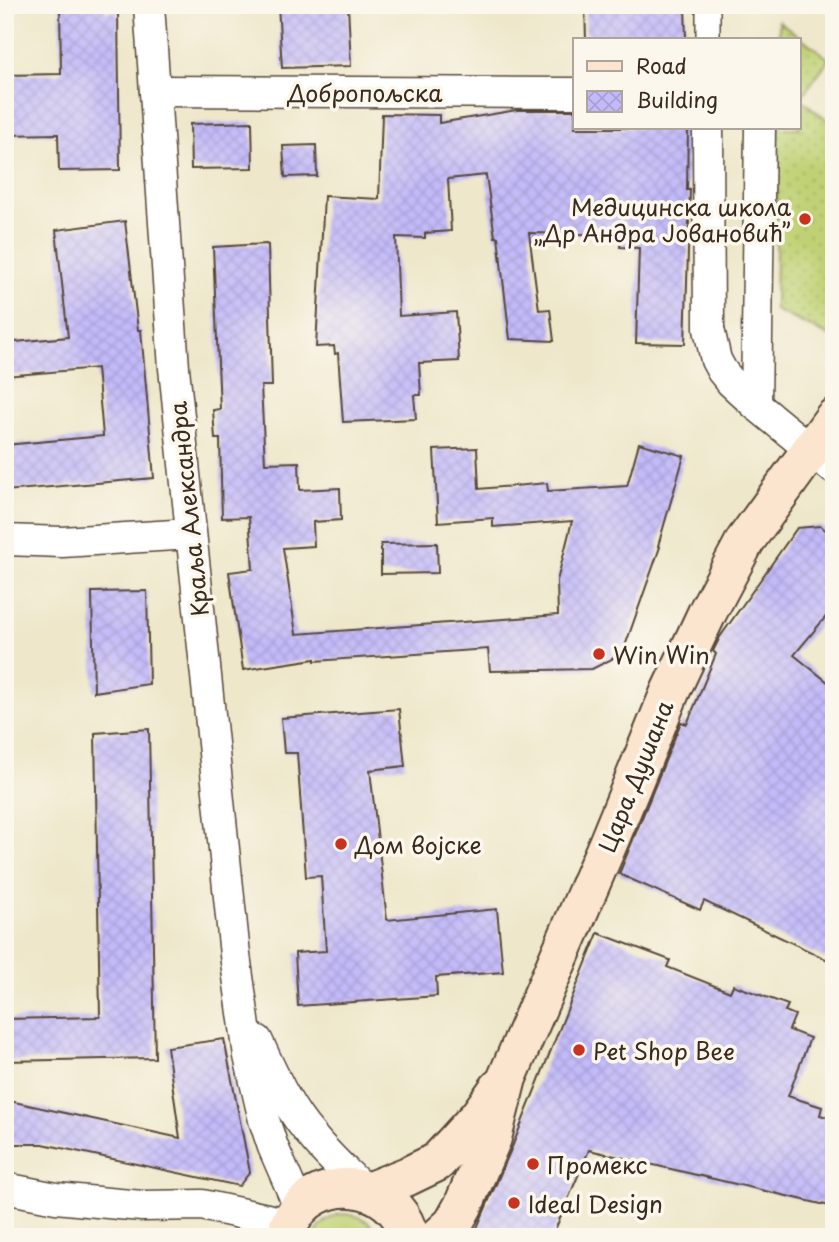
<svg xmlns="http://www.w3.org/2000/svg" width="839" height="1242" font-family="'Playpen Sans',sans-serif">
	<defs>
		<pattern id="grass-dots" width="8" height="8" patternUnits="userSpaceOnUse" patternTransform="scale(1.75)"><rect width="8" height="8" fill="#c0d174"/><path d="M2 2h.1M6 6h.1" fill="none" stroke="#a6b464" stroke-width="1.8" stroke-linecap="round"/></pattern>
		<pattern id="park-tufts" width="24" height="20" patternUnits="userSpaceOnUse" patternTransform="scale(1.75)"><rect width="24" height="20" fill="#c0d174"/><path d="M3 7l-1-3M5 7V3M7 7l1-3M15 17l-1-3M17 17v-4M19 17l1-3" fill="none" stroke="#a6b464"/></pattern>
		<pattern id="building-cross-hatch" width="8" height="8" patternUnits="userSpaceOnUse" patternTransform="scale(1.75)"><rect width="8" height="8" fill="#c3baf9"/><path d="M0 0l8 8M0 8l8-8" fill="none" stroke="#a8a0d5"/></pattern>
	</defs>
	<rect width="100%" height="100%" fill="#fbf7ec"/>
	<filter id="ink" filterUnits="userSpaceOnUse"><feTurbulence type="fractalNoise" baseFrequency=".0143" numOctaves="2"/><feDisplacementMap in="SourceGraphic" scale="14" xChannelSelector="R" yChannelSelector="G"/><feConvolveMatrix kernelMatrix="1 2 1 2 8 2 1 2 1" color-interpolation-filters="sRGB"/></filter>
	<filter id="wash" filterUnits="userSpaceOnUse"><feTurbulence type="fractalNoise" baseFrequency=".00686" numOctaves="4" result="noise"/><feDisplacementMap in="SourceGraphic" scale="28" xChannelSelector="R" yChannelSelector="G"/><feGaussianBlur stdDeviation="1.57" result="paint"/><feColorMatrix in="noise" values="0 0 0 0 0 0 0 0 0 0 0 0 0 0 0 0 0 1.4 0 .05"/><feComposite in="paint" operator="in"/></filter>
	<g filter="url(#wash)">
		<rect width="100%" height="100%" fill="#eee7ca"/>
		<path fill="url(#grass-dots)" stroke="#7e7e49" stroke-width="2" d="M 779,21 L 829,59 L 800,99 L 834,125 L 834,338 L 775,310 L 778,128 L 799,128 L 799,40 L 779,40 Z"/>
		<path fill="url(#park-tufts)" stroke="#7e7e49" stroke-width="2" d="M 339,1214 C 358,1214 370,1219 379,1237 L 314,1237 C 319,1225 327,1219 339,1214 Z"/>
		<g id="blocks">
			<g fill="url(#building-cross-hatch)">
				<path d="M 60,5 L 105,5 L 105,12 L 118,11 L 120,170 L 59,171 L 58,134 L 5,135 L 5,75 L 61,74 Z"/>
				<path d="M 278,5 L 348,5 L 351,66 L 282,68 Z"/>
				<path d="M 585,5 L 685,5 L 686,40 L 586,40 Z"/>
				<path d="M 517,110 L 575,110 L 575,128 L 688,128 L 687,190 L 690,190 L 685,344 L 636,343 L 639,248 L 620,247 L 621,235 L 529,233 L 539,310 L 550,309 L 554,341 L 510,339 L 498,237 L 495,237 L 486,175 L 448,179 L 451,231 L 425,233 L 425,238 L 396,237 L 399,316 L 456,312 L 459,361 L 419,363 L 421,395 L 414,395 L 416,419 L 343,422 L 338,353 L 335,354 L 334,346 L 316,347 L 324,196 L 379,199 L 382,114 L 439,115 L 439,123 Z"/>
				<path d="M 252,122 L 253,168 L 191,169 L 190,124 Z"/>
				<path d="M 316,145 L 317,176 L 285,177 L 283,146 Z"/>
				<path d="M 125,221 L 138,330 L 141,330 L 154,478 L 5,491 L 5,445 L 103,436 L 97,368 L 5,376 L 5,343 L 68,337 L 56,230 Z"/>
				<path d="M 266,244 L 268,245 L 272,386 L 261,386 L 265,463 L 299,462 L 300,490 L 340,488 L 341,520 L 313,522 L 314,546 L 283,548 L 296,634 L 558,615 L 557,581 L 572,521 L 493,527 L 493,518 L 438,522 L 434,450 L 477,448 L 479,489 L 547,483 L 548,491 L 627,486 L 639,443 L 684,456 L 658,546 L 660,547 L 624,649 L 612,659 L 592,669 L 490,671 L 488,649 L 315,661 L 315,659 L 243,670 L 229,572 L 253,569 L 249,517 L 222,518 L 220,439 L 215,439 L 213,410 L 220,409 L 213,247 Z"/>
				<path d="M 820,526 L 834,536 L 834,607 L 794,655 L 834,687 L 834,963 L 704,901 L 700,910 L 619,874 L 681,722 L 687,724 L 716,654 L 713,651 L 720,637 L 797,528 Z"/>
				<path d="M 437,543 L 438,573 L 381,574 L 381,544 Z"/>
				<path d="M 147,591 L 149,684 L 94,692 L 92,592 Z"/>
				<path d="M 399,709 L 405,766 L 370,770 L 387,920 L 497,909 L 503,972 L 436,977 L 437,996 L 298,1006 L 295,953 L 326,951 L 321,876 L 306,877 L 297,753 L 284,753 L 281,718 Z"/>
				<path d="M 149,729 L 155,1058 L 5,1061 L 5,1019 L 100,1017 L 95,733 Z"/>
				<path d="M 598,933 L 670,960 L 667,967 L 730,992 L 733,985 L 788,1005 L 785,1011 L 795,1015 L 789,1030 L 810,1038 L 788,1096 L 822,1107 L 820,1115 L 834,1119 L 834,1207 L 589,1150 L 552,1237 L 473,1237 L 512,1147 Z"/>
				<path d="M 224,1039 L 250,1172 L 239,1186 L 43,1144 L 5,1144 L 5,1100 L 180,1138 L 167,1047 Z"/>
			</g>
		</g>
	</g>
	<g filter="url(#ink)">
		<use href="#blocks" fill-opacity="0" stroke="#564638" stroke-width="2"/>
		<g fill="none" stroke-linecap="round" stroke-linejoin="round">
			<defs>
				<path id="pedestrian" d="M 708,40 L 708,5"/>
				<g id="minor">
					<path d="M 149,5 L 174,368 L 235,955 L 249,1056 L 264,1120 L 273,1147 L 300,1209"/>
					<path d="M 155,91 L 575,93"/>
					<path d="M 708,128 L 709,329 L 716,360 L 722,371 L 731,382 L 756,405 L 834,469"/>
					<path d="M 756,405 L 760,128"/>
					<path d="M 5,540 L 62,542 L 190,534"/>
					<path d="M 257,1040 C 273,1074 287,1108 312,1136 C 327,1155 345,1171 362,1188"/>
					<path d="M 5,1188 L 56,1198 L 108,1203 L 142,1206 L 202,1205 L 290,1224"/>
				</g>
				<g id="secondary">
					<path d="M 370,1191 L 408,1176 L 437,1162 L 479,1116 L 499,1088"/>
					<path d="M 286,1237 C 295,1186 360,1172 394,1208 C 401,1216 407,1226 409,1237"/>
					<path d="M 439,1237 L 453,1224 L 463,1206 L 492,1138 L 507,1078 L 609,841 L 670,692 L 708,611 L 745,541 L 834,418"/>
				</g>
			</defs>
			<use href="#pedestrian" stroke="#564638" stroke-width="26"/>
			<use href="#minor" stroke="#564638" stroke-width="33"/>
			<use href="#secondary" stroke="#564638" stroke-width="42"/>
			<use href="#pedestrian" stroke="#fff" stroke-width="23"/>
			<use href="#minor" stroke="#fff" stroke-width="30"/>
			<use href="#secondary" stroke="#fbe5cf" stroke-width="38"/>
		</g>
	</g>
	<g fill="#c8321e" stroke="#fbf7ec" stroke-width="2.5">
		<circle cx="805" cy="219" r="7"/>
		<circle cx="599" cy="654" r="7"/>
		<circle cx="341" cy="844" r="7"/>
		<circle cx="579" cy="1050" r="7"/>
		<circle cx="533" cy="1164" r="7"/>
		<circle cx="514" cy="1203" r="7"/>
	</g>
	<g text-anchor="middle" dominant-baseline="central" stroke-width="7" stroke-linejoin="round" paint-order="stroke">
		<g font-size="23" fill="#3b2a1e" stroke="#fbf7ec">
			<text x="365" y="92">Добропољска</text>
			<text transform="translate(188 509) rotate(-96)">Краља Александра</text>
			<text transform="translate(635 776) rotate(-68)">Цара Душана</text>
		</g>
		<g font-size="23" fill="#3b2a1e" stroke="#fbf7ec" text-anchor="start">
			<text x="791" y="206" text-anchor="end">Медицинска школа<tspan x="791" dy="26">„Др Андра Јовановић”</tspan></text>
			<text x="613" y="654">Win Win</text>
			<text x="355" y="844">Дом војске</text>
			<text x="593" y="1050">Pet Shop Bee</text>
			<text x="547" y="1164">Промекс</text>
			<text x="528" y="1203">Ideal Design</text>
		</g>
	</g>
	<rect width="839" height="1242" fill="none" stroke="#fbf7ec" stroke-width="28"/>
	<rect x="573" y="38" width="228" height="91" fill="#fbf7ec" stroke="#aea59a" stroke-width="2"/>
	<rect x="587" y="61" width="35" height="10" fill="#fbe5cf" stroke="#aea59a" stroke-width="2"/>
	<text x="636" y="74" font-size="21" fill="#3b2a1e">Road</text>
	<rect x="587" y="91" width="35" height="21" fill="url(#building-cross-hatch)" stroke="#aea59a" stroke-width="2"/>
	<text x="636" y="108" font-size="21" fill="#3b2a1e">Building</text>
</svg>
